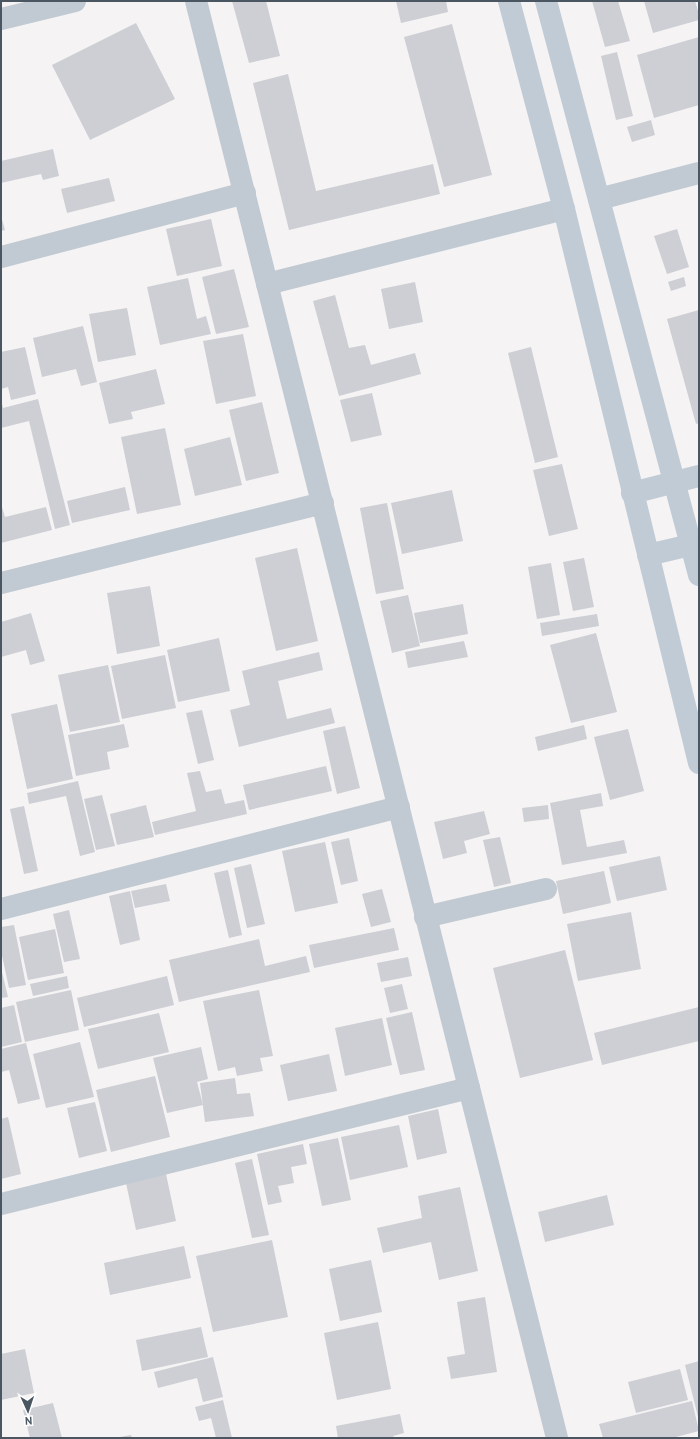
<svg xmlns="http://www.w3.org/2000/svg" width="700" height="1439" font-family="'PT Sans',sans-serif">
	<rect width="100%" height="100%" fill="#f5f3f3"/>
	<g fill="#cdcfd5">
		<path d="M 232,1 L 266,1 L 280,56 L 249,63 Z"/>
		<path d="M 396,1 L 446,1 L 448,12 L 401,23 Z"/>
		<path d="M 592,1 L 618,1 L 630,41 L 605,47 Z"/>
		<path d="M 644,1 L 695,1 L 699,14 L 699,20 L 653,33 Z"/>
		<path d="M 136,23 L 175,99 L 90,140 L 52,65 Z"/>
		<path d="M 452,24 L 492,175 L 444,187 L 404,37 Z"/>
		<path d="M 699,37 L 699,105 L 654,118 L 637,55 Z"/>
		<path d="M 617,52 L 633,116 L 616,120 L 601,56 Z"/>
		<path d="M 288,74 L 316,191 L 433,164 L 440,194 L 289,230 L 253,83 Z"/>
		<path d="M 651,120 L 655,135 L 632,142 L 627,127 Z"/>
		<path d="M 53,149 L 59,176 L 43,180 L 41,174 L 1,183 L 1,161 Z"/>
		<path d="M 109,178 L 115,201 L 67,213 L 61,189 Z"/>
		<path d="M 1,216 L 5,230 L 1,231 Z"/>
		<path d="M 211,219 L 222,266 L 177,276 L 166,229 Z"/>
		<path d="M 677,229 L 689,267 L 667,274 L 654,236 Z"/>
		<path d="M 234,269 L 249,327 L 216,334 L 202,277 Z"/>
		<path d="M 684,277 L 686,286 L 671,291 L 668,282 Z"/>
		<path d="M 188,278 L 197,319 L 206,316 L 211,334 L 160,345 L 147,287 Z"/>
		<path d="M 415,282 L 423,322 L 389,329 L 381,289 Z"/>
		<path d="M 335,295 L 349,348 L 365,345 L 371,365 L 415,353 L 421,374 L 339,396 L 313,301 Z"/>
		<path d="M 127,308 L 136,355 L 98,362 L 89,314 Z"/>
		<path d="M 699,310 L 699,423 L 696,424 L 667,319 Z"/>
		<path d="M 83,326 L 97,382 L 81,386 L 76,369 L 42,377 L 33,338 Z"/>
		<path d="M 243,334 L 256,396 L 216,404 L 203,341 Z"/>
		<path d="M 25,347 L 36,394 L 11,400 L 8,387 L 1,389 L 1,352 Z"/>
		<path d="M 531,347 L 558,457 L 535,463 L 508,353 Z"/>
		<path d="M 156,369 L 165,404 L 131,412 L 133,419 L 109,424 L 99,383 Z"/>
		<path d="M 372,393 L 382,435 L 351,442 L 340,400 Z"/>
		<path d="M 38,399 L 70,525 L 55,529 L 29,421 L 1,428 L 1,400 L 3,408 Z"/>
		<path d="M 262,402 L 279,473 L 246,481 L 229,410 Z"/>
		<path d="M 165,428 L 181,505 L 137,514 L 121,437 Z"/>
		<path d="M 230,437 L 242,485 L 195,496 L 184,449 Z"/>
		<path d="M 562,464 L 578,529 L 549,536 L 533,470 Z"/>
		<path d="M 125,487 L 130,510 L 72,523 L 67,501 Z"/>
		<path d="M 452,490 L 463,541 L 402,554 L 391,503 Z"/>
		<path d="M 387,503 L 404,589 L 376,594 L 360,508 Z"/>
		<path d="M 1,504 L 5,517 L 46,507 L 52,530 L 1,543 Z"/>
		<path d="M 297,548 L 318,641 L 276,651 L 255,558 Z"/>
		<path d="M 584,558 L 594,607 L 573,611 L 563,562 Z"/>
		<path d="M 551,563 L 560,615 L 537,619 L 528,567 Z"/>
		<path d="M 150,586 L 160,646 L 117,654 L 107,593 Z"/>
		<path d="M 408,595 L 420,646 L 392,653 L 380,601 Z"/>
		<path d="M 463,604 L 468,634 L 420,643 L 414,613 Z"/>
		<path d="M 31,613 L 45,661 L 30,665 L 26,650 L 1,657 L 1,622 Z"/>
		<path d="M 597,614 L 599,626 L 542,636 L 540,623 Z"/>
		<path d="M 596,633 L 617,712 L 571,723 L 550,645 Z"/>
		<path d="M 219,638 L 230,691 L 178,702 L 167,650 Z"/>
		<path d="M 464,641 L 468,657 L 408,668 L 405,652 Z"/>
		<path d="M 319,652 L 323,670 L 278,681 L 287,719 L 331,708 L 335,723 L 239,747 L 230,710 L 250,705 L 242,671 Z"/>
		<path d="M 165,655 L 176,708 L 122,719 L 111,666 Z"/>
		<path d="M 108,665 L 120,722 L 70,732 L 58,675 Z"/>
		<path d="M 57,704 L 73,779 L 27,789 L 11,714 Z"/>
		<path d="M 202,710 L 214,760 L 198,764 L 186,713 Z"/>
		<path d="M 124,724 L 129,747 L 107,752 L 110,769 L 76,776 L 68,735 Z"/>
		<path d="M 584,725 L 587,739 L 538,751 L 535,737 Z"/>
		<path d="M 345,726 L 360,788 L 337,794 L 323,731 Z"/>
		<path d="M 628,729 L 644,791 L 610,800 L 594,737 Z"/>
		<path d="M 326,766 L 332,791 L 249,810 L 243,785 Z"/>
		<path d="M 200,771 L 206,792 L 221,789 L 225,804 L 244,800 L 247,814 L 155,835 L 152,822 L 196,811 L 187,773 Z"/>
		<path d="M 78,781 L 95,852 L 80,856 L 66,796 L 29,804 L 27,793 Z"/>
		<path d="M 601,793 L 603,806 L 580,810 L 587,847 L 624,840 L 627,853 L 562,865 L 550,803 Z"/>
		<path d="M 102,795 L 115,846 L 96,850 L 84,799 Z"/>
		<path d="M 146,805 L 154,837 L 117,845 L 110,814 Z"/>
		<path d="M 548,805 L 549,819 L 524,822 L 522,808 Z"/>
		<path d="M 24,806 L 38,871 L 24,874 L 10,809 Z"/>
		<path d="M 484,811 L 490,834 L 464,841 L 467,853 L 443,859 L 434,822 Z"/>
		<path d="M 500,837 L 511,883 L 494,887 L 483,840 Z"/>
		<path d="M 349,838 L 358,881 L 341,885 L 331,842 Z"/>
		<path d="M 325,842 L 338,903 L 295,912 L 282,851 Z"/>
		<path d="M 660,856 L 667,890 L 617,901 L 609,867 Z"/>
		<path d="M 251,864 L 265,924 L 247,928 L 234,868 Z"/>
		<path d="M 228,870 L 242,935 L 229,938 L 214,873 Z"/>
		<path d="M 604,871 L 611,903 L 563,914 L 556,881 Z"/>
		<path d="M 166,884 L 170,901 L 135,908 L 131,891 Z"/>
		<path d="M 382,889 L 391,922 L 371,927 L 362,894 Z"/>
		<path d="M 130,891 L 140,940 L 120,945 L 109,896 Z"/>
		<path d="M 69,910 L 80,959 L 64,962 L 53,914 Z"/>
		<path d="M 631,912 L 641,969 L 578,981 L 567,924 Z"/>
		<path d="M 14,925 L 26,985 L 9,988 L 1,951 L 1,927 Z"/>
		<path d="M 394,928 L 399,950 L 314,968 L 309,945 Z"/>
		<path d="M 55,929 L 64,973 L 28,980 L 19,937 Z"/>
		<path d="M 259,939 L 265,966 L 306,956 L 310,972 L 179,1002 L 169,960 Z"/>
		<path d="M 565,950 L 593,1060 L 520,1078 L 493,968 Z"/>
		<path d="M 408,957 L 412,976 L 381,982 L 377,963 Z"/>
		<path d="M 1,968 L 8,997 L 1,998 Z"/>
		<path d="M 67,976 L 69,988 L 33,996 L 30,984 Z"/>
		<path d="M 167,976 L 174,1005 L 84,1027 L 77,998 Z"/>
		<path d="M 402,984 L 408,1009 L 390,1013 L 384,988 Z"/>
		<path d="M 71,990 L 79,1030 L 25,1042 L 16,1002 Z"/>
		<path d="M 259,990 L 273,1056 L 260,1058 L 263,1071 L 237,1076 L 235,1067 L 218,1071 L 203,1001 Z"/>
		<path d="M 14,1005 L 22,1042 L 1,1047 L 1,1008 Z"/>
		<path d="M 699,1007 L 699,1041 L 602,1065 L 594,1033 Z"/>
		<path d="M 412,1012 L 425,1070 L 400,1075 L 386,1018 Z"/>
		<path d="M 159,1013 L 169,1052 L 98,1069 L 88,1029 Z"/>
		<path d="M 382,1018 L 392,1065 L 345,1076 L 335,1028 Z"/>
		<path d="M 80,1042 L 94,1097 L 46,1108 L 33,1054 Z"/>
		<path d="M 26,1043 L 40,1099 L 18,1104 L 9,1070 L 1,1072 L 1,1049 Z"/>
		<path d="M 201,1047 L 208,1079 L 197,1082 L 203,1105 L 167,1113 L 153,1058 Z"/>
		<path d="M 329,1054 L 337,1091 L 288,1101 L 280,1065 Z"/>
		<path d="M 155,1076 L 170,1137 L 111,1152 L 96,1090 Z"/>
		<path d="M 235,1078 L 237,1094 L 250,1093 L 254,1116 L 205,1122 L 200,1083 Z"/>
		<path d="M 95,1102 L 107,1151 L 79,1158 L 67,1108 Z"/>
		<path d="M 438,1109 L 447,1153 L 417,1160 L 408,1116 Z"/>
		<path d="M 8,1117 L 21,1174 L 1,1179 L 1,1119 Z"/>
		<path d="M 399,1125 L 408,1167 L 350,1180 L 341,1137 Z"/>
		<path d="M 338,1138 L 351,1200 L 322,1206 L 309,1144 Z"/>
		<path d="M 303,1144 L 307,1164 L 291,1167 L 294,1183 L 278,1186 L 282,1202 L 268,1205 L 257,1154 Z"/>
		<path d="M 252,1159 L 269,1235 L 252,1238 L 235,1163 Z"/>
		<path d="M 166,1174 L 176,1221 L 136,1230 L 126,1183 Z"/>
		<path d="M 460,1187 L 478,1271 L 439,1280 L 431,1242 L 383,1253 L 377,1228 L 422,1218 L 418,1196 Z"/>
		<path d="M 607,1195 L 614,1225 L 545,1242 L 538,1212 Z"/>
		<path d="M 272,1240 L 288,1317 L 213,1332 L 196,1256 Z"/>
		<path d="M 184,1246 L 191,1278 L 110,1295 L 104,1263 Z"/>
		<path d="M 371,1260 L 382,1312 L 340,1321 L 329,1269 Z"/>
		<path d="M 485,1297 L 497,1372 L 451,1379 L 447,1357 L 465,1354 L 457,1302 Z"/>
		<path d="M 378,1322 L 391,1389 L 337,1400 L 324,1333 Z"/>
		<path d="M 201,1327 L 208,1357 L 142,1371 L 136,1340 Z"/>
		<path d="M 25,1349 L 34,1393 L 1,1400 L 1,1354 Z"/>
		<path d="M 213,1357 L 223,1397 L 203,1402 L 197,1378 L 158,1388 L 154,1372 Z"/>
		<path d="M 699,1361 L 699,1417 L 698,1417 L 685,1365 Z"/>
		<path d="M 680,1369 L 688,1400 L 636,1413 L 628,1382 Z"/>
		<path d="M 223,1400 L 232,1438 L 216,1438 L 211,1418 L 199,1421 L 195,1407 Z"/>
		<path d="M 692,1401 L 699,1431 L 672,1438 L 603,1438 L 599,1424 Z"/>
		<path d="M 53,1403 L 62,1438 L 30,1438 L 23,1410 Z"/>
		<path d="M 400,1414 L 404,1433 L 393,1436 L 394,1438 L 338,1438 L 336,1426 Z"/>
		<path d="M 131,1435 L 132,1438 L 120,1438 L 120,1437 Z"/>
	</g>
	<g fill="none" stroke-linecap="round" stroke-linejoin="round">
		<g stroke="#c1cad2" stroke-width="22">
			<path d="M 196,1 L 557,1438"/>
			<path d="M 1,19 L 75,1"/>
			<path d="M 599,199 L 699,173"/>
			<path d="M 1,257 L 245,193"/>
			<path d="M 267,284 L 564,209"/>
			<path d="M 1,583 L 323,503"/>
			<path d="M 1,909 L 399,807"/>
			<path d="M 425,917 L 546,889"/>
			<path d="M 1,1204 L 469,1088"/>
		</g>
		<g stroke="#c1cbd6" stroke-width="22">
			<path d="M 509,1 L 564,209 L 699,763"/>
			<path d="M 546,1 L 699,575"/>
			<path d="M 632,493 L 699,476"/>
			<path d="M 648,555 L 699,543"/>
		</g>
	</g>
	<rect width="700" height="1439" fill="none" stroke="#4a5661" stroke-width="4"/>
	<g transform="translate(28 1411) rotate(177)" stroke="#ffffff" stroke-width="3" paint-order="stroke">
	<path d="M0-3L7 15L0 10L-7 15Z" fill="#4a5661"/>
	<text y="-6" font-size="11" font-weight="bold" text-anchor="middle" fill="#4a5661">N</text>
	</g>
</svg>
